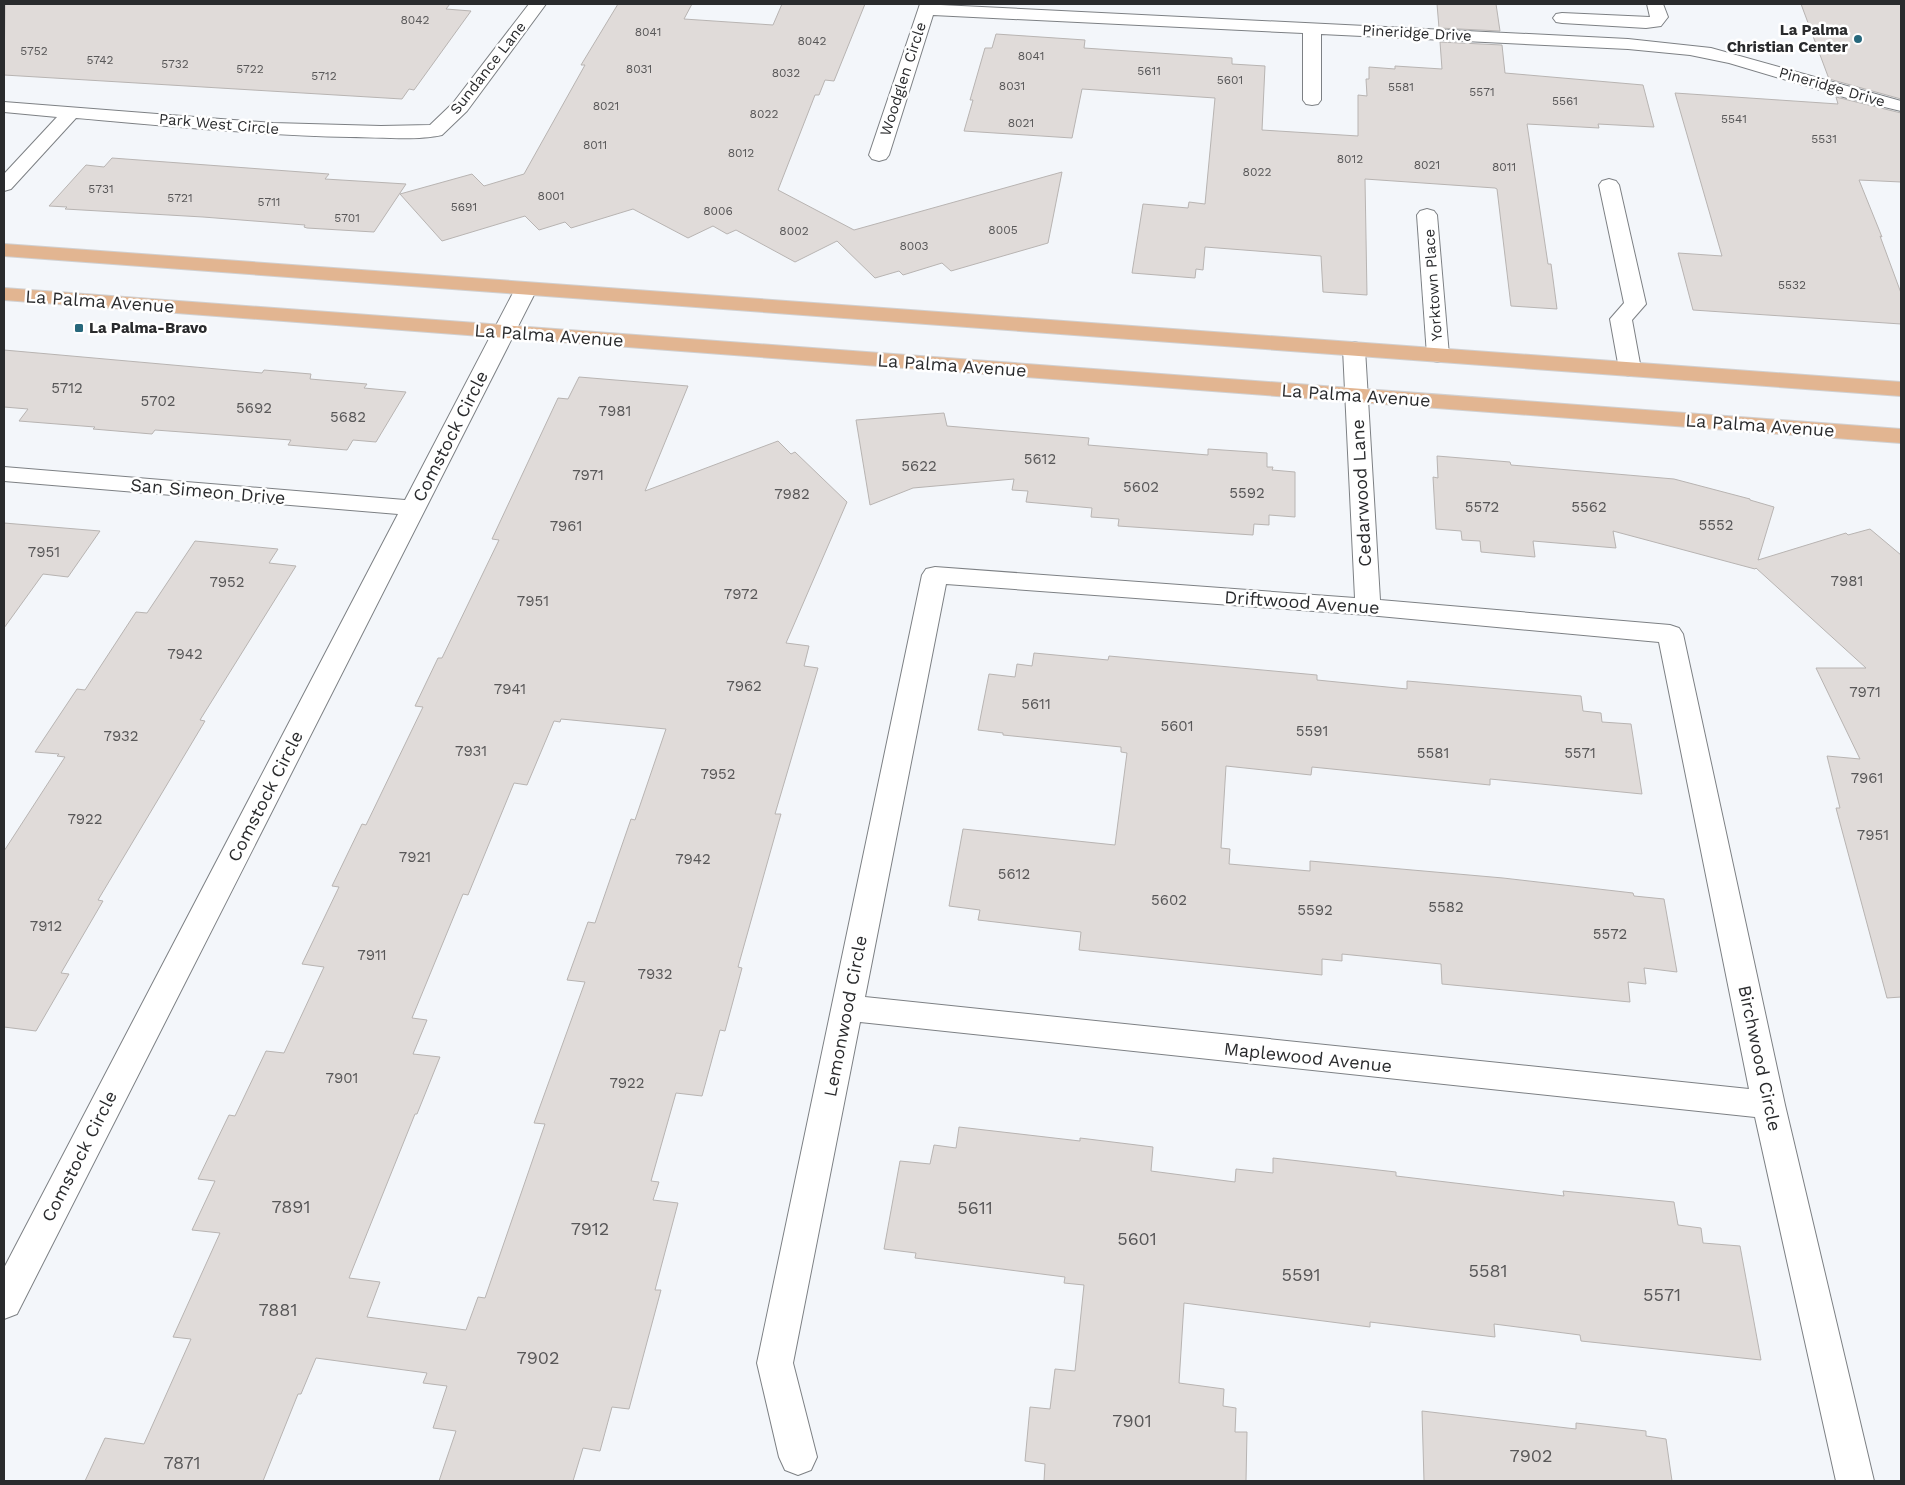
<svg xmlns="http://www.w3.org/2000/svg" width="1905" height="1485" font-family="'Work Sans',sans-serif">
	<rect width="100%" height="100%" fill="#f3f6fa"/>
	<g fill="#e0dbd9" stroke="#b8b4b2" fill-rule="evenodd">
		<path d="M 5,4 L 450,4 L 446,9 L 471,11 L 414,90 L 409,89 L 402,99 L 4,75 Z"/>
		<path d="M 618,4 L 692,4 L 684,19 L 773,25 L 782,4 L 865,4 L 834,81 L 825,80 L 819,95 L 815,95 L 778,190 L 854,230 L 1062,172 L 1048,243 L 951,271 L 942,263 L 903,275 L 899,271 L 875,278 L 837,241 L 795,262 L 736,230 L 727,234 L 713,226 L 688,238 L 633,209 L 571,228 L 565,222 L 539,230 L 525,216 L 442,241 L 400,194 L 472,174 L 484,186 L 524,174 L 585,65 L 581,65 Z"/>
		<path d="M 1437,4 L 1496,4 L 1500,31 L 1439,28 Z"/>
		<path d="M 1801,4 L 1901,4 L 1901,99 L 1829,79 Z"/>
		<path d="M 996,34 L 1085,40 L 1084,48 L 1232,58 L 1232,64 L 1265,66 L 1262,130 L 1358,136 L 1358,95 L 1367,96 L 1366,79 L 1369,79 L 1369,67 L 1395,69 L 1395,66 L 1442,69 L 1440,42 L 1502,45 L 1505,73 L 1643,85 L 1654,127 L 1598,124 L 1599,128 L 1527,124 L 1548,264 L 1551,264 L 1557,309 L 1511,306 L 1497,189 L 1495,188 L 1365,179 L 1367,295 L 1323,292 L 1321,256 L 1205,247 L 1203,270 L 1196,269 L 1195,278 L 1132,273 L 1143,204 L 1188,208 L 1189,202 L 1205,204 L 1215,98 L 1082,89 L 1072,138 L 964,131 L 973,100 L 970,100 L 985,48 L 992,48 Z"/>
		<path d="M 1675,93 L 1838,104 L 1836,97 L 1901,113 L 1901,182 L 1859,180 L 1882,237 L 1880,236 L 1901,293 L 1901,324 L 1693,310 L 1678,253 L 1722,256 Z"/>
		<path d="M 112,158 L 329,174 L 325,179 L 406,184 L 374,232 L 307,228 L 304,227 L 305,225 L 203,217 L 65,209 L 67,207 L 49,206 L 86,165 L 104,167 Z"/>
		<path d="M 4,350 L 262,373 L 264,370 L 311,374 L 310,379 L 367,384 L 364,388 L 406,392 L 376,442 L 353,440 L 347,450 L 288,445 L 291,440 L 155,430 L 152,434 L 93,429 L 95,427 L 19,421 L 28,409 L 4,407 Z"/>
		<path d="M 579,377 L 688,386 L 645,491 L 778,441 L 791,454 L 795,452 L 847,502 L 786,643 L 809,646 L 804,666 L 818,668 L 775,814 L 781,814 L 738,967 L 742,968 L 725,1031 L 720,1030 L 702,1096 L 676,1093 L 651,1181 L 659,1182 L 653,1200 L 678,1203 L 655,1290 L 661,1290 L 629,1409 L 612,1407 L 600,1451 L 583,1448 L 573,1481 L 439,1481 L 456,1431 L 433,1428 L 447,1386 L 423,1383 L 427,1373 L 316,1358 L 301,1394 L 298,1394 L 263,1481 L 85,1481 L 105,1438 L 144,1444 L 191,1339 L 173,1337 L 220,1233 L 192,1230 L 215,1181 L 198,1179 L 229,1115 L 235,1116 L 266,1051 L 284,1053 L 324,967 L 302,964 L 339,887 L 332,886 L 362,824 L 366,825 L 423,707 L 415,706 L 438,658 L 442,658 L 499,540 L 492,539 L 558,398 L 568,399 ZM 561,719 L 666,729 L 635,820 L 631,819 L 595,923 L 588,922 L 567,980 L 585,982 L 534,1123 L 545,1124 L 485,1298 L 478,1297 L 466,1330 L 367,1317 L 380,1282 L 349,1278 L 415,1114 L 417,1114 L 440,1057 L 413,1054 L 427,1020 L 412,1018 L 463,894 L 468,895 L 514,783 L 527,785 L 554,721 L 560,722 Z"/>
		<path d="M 944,413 L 947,426 L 1089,438 L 1088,445 L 1208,455 L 1208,449 L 1267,453 L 1267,467 L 1273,467 L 1272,470 L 1295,472 L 1295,517 L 1269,515 L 1269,525 L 1254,524 L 1253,535 L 1118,526 L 1119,519 L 1091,517 L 1092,508 L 1026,502 L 1028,491 L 1012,490 L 1014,479 L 913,488 L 870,505 L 856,420 Z"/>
		<path d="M 1437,456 L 1510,462 L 1511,465 L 1674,479 L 1750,499 L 1750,500 L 1774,507 L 1758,560 L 1846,533 L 1848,535 L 1870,529 L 1901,555 L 1901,997 L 1887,998 L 1836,808 L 1840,808 L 1827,756 L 1860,759 L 1816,668 L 1866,668 L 1756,568 L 1755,569 L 1613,531 L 1616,548 L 1533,541 L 1535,557 L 1481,552 L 1480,541 L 1462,540 L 1461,531 L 1436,529 L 1433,477 L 1438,478 Z"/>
		<path d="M 4,523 L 100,531 L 68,577 L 43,574 L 4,628 Z"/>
		<path d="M 195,541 L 278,549 L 269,563 L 296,566 L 200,720 L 205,721 L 98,900 L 103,901 L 61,973 L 69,974 L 36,1031 L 4,1027 L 4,851 L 65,757 L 57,756 L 59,754 L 35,752 L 77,689 L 85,690 L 136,612 L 147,613 Z"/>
		<path d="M 1034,653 L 1108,660 L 1109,656 L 1317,675 L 1317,680 L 1407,689 L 1407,681 L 1581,696 L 1583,711 L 1601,713 L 1602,722 L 1631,724 L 1642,794 L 1490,779 L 1490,785 L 1312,767 L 1311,775 L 1226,766 L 1221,848 L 1230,849 L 1229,864 L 1310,871 L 1310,861 L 1503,878 L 1633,893 L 1634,896 L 1664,899 L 1677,972 L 1644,968 L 1646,984 L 1628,982 L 1630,1002 L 1442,984 L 1441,964 L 1342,954 L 1342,961 L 1322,959 L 1322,975 L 1079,950 L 1081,932 L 978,920 L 980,910 L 949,906 L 963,829 L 1115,845 L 1127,753 L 1121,752 L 1121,747 L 1003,735 L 1003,733 L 978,730 L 989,674 L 1015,677 L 1017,664 L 1032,666 Z"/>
		<path d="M 959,1127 L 1080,1141 L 1080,1138 L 1153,1147 L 1151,1171 L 1235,1182 L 1236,1169 L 1273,1173 L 1273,1158 L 1396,1172 L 1396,1176 L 1564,1196 L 1563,1191 L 1674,1202 L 1678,1225 L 1701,1228 L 1703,1243 L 1740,1246 L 1761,1360 L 1581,1341 L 1580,1335 L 1494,1324 L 1495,1337 L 1370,1322 L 1370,1327 L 1184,1303 L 1179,1383 L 1224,1389 L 1223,1406 L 1236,1408 L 1235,1432 L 1247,1432 L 1246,1481 L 1044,1481 L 1045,1464 L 1025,1461 L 1030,1407 L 1050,1409 L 1055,1369 L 1075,1371 L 1084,1285 L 1064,1283 L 1065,1277 L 915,1258 L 916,1253 L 884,1249 L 900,1161 L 930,1164 L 934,1145 L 956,1148 Z"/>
		<path d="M 1422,1411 L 1576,1429 L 1576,1423 L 1646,1431 L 1646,1436 L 1666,1439 L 1672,1481 L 1424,1481 Z"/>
	</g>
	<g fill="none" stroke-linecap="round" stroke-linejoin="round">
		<defs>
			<g id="minor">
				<path d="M 529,4 L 546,4 L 467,111 L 442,135 C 417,141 377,137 350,137 C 259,135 168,126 76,118 L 11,189 L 4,191 L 4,174 L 57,117 L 4,112 L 4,102 L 273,123 L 381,126 L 430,125 L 453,103 Z"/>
				<path d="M 920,4 L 1628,39 L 1711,48 L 1901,101 L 1901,111 L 1847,98 L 1729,63 L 1690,55 L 1628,49 L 1321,34 L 1321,100 L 1318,104 L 1312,105 L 1306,104 L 1303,100 L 1303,33 L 933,15 L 889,155 L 886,159 L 879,161 L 872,159 L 869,155 Z"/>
				<path d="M 1647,4 L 1663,4 L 1668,17 L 1661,26 L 1646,28 L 1562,23 L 1556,22 L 1553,18 L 1556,14 L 1562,13 L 1650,17 Z"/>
				<path d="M 1609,179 L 1616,181 L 1619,185 L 1646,304 L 1632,320 L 1641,369 L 1638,374 L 1630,376 L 1622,374 L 1619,369 L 1610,319 L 1624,303 L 1599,185 L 1602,181 Z"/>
				<path d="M 1427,209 L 1434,211 L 1437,215 L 1449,355 L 1446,360 L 1438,362 L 1430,360 L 1427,355 L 1417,215 L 1420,211 Z"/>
				<path d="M 526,283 L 533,285 L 537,289 L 17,1314 L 4,1319 L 4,1268 L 398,514 L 4,481 L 4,467 L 405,500 L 515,289 L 519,285 Z"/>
				<path d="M 1354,342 L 1362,344 L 1365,349 L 1380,600 L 1670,625 L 1679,628 L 1683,634 L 1785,1105 L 1874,1481 L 1836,1481 L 1755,1117 L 860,1022 L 793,1363 L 817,1457 L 811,1470 L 798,1475 L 785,1470 L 779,1457 L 757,1363 L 922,575 L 926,569 L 935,567 L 1355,598 L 1343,349 L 1346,344 ZM 946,584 L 1368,615 L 1659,642 L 1749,1089 L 865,997 Z"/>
			</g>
			<g id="major">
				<path d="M 4,244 L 1901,382 L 1901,396 L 4,256 Z"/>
				<path d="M 4,288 L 1901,429 L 1901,443 L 4,300 Z"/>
			</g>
		</defs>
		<use href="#minor" stroke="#7d8084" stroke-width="2"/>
		<use href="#major" stroke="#d0d0d1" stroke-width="2"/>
		<use href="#minor" fill="#fff" fill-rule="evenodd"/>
		<use href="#major" fill="#e2b591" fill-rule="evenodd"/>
	</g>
	<g fill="#27687c" stroke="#fff" stroke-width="2">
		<circle cx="1858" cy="39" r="5"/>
		<rect x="74" y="323" width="10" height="10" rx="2.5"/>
	</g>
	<g text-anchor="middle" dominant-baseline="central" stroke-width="5" stroke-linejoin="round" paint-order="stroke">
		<g font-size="12" fill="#585758">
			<text x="415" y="20">8042</text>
			<text x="648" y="32">8041</text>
			<text x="812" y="41">8042</text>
			<text x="34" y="51">5752</text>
			<text x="1031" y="56">8041</text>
			<text x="100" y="60">5742</text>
			<text x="175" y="64">5732</text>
			<text x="250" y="69">5722</text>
			<text x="639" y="69">8031</text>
			<text x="1149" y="71">5611</text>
			<text x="786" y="73">8032</text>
			<text x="324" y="76">5712</text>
			<text x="1230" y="80">5601</text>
			<text x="1012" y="86">8031</text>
			<text x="1401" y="87">5581</text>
			<text x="1482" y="92">5571</text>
			<text x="1565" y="101">5561</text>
			<text x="606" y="106">8021</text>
			<text x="764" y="114">8022</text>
			<text x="1734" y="119">5541</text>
			<text x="1021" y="123">8021</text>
			<text x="1824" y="139">5531</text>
			<text x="595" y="145">8011</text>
			<text x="741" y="153">8012</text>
			<text x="1350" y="159">8012</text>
			<text x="1427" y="165">8021</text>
			<text x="1504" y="167">8011</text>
			<text x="1257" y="172">8022</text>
			<text x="101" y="189">5731</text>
			<text x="551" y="196">8001</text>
			<text x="180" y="198">5721</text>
			<text x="269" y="202">5711</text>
			<text x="464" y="207">5691</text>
			<text x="718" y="211">8006</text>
			<text x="347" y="218">5701</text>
			<text x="1003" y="230">8005</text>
			<text x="794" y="231">8002</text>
			<text x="914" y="246">8003</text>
			<text x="1792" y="285">5532</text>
		</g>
		<g font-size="15" font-weight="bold" fill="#2a2b2d" stroke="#fff" text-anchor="end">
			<text x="1848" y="30">La Palma<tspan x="1848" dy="17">Christian Center</tspan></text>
			<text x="89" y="328" text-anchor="start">La Palma-Bravo</text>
		</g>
		<g font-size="15" fill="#2a2b2d" stroke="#fff">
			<text transform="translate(1417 33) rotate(3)">Pineridge Drive</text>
			<text transform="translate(488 68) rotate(-52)">Sundance Lane</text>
			<text transform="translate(903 79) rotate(-72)">Woodglen Circle</text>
			<text transform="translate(1832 87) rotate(16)">Pineridge Drive</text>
			<text transform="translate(219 124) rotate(5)">Park West Circle</text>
			<text transform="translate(1433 285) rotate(-94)">Yorktown Place</text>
		</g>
		<g font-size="15" fill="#585758">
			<text x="67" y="388">5712</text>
			<text x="158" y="401">5702</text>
			<text x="254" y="408">5692</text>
			<text x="615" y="411">7981</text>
			<text x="348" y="417">5682</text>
			<text x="1040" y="459">5612</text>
			<text x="919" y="466">5622</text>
			<text x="588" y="475">7971</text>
			<text x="1141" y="487">5602</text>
			<text x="1247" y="493">5592</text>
			<text x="792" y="494">7982</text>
			<text x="1482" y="507">5572</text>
			<text x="1589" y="507">5562</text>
			<text x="1716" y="525">5552</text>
			<text x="566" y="526">7961</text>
			<text x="44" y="552">7951</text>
			<text x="1847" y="581">7981</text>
			<text x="227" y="582">7952</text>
			<text x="741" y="594">7972</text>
			<text x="533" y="601">7951</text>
			<text x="185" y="654">7942</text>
			<text x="744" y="686">7962</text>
			<text x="510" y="689">7941</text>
			<text x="1865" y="692">7971</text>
			<text x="1036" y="704">5611</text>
			<text x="1177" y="726">5601</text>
			<text x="1312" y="731">5591</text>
			<text x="121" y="736">7932</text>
			<text x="471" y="751">7931</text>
			<text x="1433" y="753">5581</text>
			<text x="1580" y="753">5571</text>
			<text x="718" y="774">7952</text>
			<text x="1867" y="778">7961</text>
			<text x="85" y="819">7922</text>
			<text x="1873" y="835">7951</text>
			<text x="415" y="857">7921</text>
			<text x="693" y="859">7942</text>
			<text x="1014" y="874">5612</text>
			<text x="1169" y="900">5602</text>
			<text x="1446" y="907">5582</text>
			<text x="1315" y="910">5592</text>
			<text x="46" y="926">7912</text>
			<text x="1610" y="934">5572</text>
			<text x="372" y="955">7911</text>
			<text x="655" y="974">7932</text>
			<text x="342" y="1078">7901</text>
			<text x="627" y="1083">7922</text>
		</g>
		<g font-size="18" fill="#2a2b2d" stroke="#fff">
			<text transform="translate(100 301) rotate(4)">La Palma Avenue</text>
			<text transform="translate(549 335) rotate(4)">La Palma Avenue</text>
			<text transform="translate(952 365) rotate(4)">La Palma Avenue</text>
			<text transform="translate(1356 395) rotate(4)">La Palma Avenue</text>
			<text transform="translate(1760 425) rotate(4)">La Palma Avenue</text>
			<text transform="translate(450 436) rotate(-63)">Comstock Circle</text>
			<text transform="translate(208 491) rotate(5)">San Simeon Drive</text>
			<text transform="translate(1361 493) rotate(-93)">Cedarwood Lane</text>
			<text transform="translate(1302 602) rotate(4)">Driftwood Avenue</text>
			<text transform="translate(265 796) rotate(-63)">Comstock Circle</text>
			<text transform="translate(845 1016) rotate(-79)">Lemonwood Circle</text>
			<text transform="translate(1308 1057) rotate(6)">Maplewood Avenue</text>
			<text transform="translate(1760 1058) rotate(78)">Birchwood Circle</text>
			<text transform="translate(79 1156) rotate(-63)">Comstock Circle</text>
		</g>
		<g font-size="18" fill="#585758">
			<text x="291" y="1206">7891</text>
			<text x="975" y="1207">5611</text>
			<text x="590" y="1228">7912</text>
			<text x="1137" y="1238">5601</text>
			<text x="1488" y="1270">5581</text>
			<text x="1301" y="1274">5591</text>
			<text x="1662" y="1294">5571</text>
			<text x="278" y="1309">7881</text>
			<text x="538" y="1357">7902</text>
			<text x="1132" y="1420">7901</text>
			<text x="1531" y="1455">7902</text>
			<text x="182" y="1462">7871</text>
		</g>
	</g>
	<rect width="1905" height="1485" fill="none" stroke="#2a2b2d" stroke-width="10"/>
</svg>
